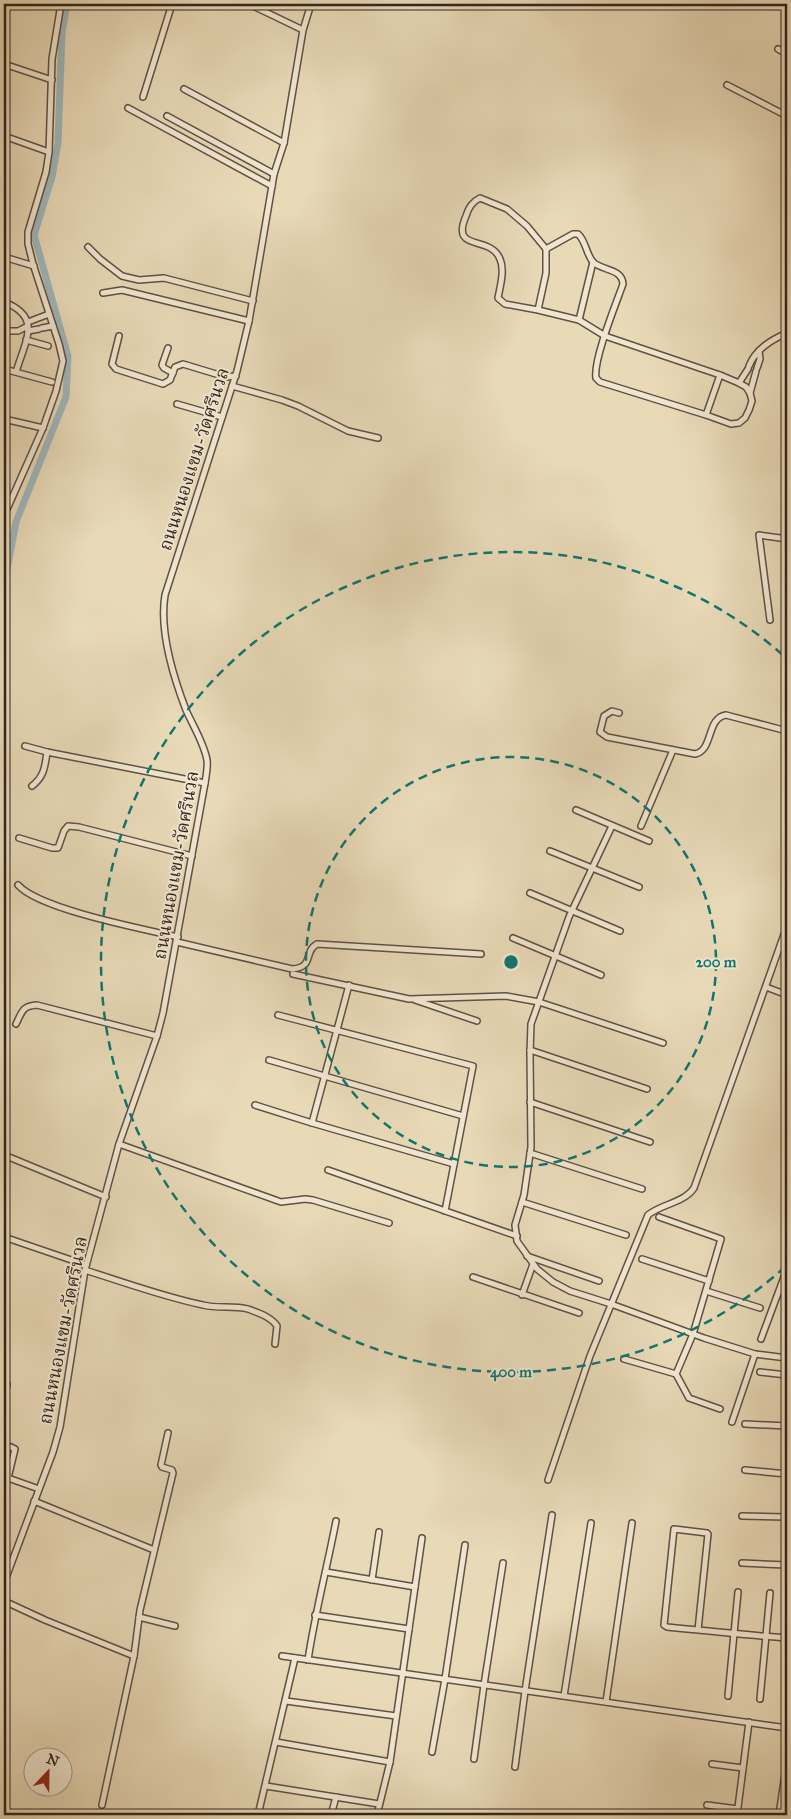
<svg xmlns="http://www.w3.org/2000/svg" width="791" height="1819" font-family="'IM FELL Great Primer','Noto Serif Thai',serif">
	<rect width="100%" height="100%" fill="#e8d9b7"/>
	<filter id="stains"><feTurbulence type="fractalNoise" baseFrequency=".004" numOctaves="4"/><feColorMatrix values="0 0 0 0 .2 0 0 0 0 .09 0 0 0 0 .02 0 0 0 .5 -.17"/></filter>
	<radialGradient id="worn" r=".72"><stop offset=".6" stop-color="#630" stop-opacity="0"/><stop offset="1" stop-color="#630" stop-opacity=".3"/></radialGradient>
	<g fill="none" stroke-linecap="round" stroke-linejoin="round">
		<path stroke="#9eb7bb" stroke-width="7" d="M 4,585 L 16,522 L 66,397 L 68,356 L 34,235 L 52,177 L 58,143 L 62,32 L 67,4"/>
		<defs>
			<g id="street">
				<path d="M 249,4 L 303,30"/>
				<path d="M 778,49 L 787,54"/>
				<path d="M 4,64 L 52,80"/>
				<path d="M 727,85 L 787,116"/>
				<path d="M 184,89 L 284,143"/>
				<path d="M 143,97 L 172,4"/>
				<path d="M 128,108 L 272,186"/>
				<path d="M 167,116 L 274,174"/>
				<path d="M 4,136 L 49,152"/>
				<path d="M 88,247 L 100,259 L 122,276 L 139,280 L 164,278 L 253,301"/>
				<path d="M 546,249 L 573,234 L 578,234 C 586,241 586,254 593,262 C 602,271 622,268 623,284 C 616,304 593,360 596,378 L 600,382 L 706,415 L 720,375"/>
				<path d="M 4,257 L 34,266"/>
				<path d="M 103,293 L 122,290 L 249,321"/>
				<path d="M 4,302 C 43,317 25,341 16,372"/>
				<path d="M 538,310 L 505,304 L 498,298 C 500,287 505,270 500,259 C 490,234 450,253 466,216 C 469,207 472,202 480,198 L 507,209 L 527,226 L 546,249 L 546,273 L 538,310 L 579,320 L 605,336 L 720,375 L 739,383 L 746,387 L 750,393 L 752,401 L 749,410 L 745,418 L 739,423 L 731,424 L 706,415"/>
				<path d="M 579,320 L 593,262"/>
				<path d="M 28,322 L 49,314"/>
				<path d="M 42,328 L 53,326"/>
				<path d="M 4,331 L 18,331 L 28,326"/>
				<path d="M 28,331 L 39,329"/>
				<path d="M 119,336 L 112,364 L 116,369 L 163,384 L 170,380 L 175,367 L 183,364 L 226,377 L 236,376"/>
				<path d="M 26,340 L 48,346"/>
				<path d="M 168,348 L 162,365 L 164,368 L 173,373"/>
				<path d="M 749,366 C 756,349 771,340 787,333"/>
				<path d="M 757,368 L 760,359 L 759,351"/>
				<path d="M 4,369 L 52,382"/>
				<path d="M 739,383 L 748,369"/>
				<path d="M 232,386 L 282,400 L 298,406 L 348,431 L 378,438"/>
				<path d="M 750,393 L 756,371"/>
				<path d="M 177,404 L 222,417"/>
				<path d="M 4,419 L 43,428"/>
				<path d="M 4,516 L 43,428 L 56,391 L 63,361 L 59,344 L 33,264 L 28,244 L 28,232 L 46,172 L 49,152 L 52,59 L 61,4"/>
				<path d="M 770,620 L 759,535 L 787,539"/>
				<path d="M 619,713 L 612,711 L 604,716 L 600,732 L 607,737 L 695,754 C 714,750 706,718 726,715 L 787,731"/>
				<path d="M 25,746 L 47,752 L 205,783"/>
				<path d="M 32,786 C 44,777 45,767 47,752"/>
				<path d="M 576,810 L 649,841"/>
				<path d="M 612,826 L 569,917 L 531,1024 L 530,1053 L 531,1147 L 524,1195 L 515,1225 L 517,1241 L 537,1269 L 553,1282 L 570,1291 L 611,1304 L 704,1338 L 755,1354 L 787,1358"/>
				<path d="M 641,826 L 673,750"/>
				<path d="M 19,838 L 52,848 L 58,848 L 64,831 L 68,826 L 79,827 L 192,856"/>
				<path d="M 550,851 L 639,887"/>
				<path d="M 18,885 C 39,909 143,929 178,937"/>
				<path d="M 530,893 L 620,931"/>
				<path d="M 513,938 L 601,975"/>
				<path d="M 177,942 L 292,969 C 315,967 303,952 317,944 L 481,954"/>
				<path d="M 293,974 L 409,999 L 506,996 L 539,1002 L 663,1043"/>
				<path d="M 349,985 L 312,1123 L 454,1164"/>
				<path d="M 766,987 L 787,995"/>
				<path d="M 415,1000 L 477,1021"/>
				<path d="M 278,1015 L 473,1066 L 445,1211"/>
				<path d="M 16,1024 C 22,1012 22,1006 37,1005 L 157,1036"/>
				<path d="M 530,1050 L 647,1089"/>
				<path d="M 269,1060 L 463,1116"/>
				<path d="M 530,1102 L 650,1142"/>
				<path d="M 255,1105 L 312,1123"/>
				<path d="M 119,1144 L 281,1202 L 305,1199 L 313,1200 L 389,1223"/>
				<path d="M 530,1153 L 642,1189"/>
				<path d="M 4,1155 L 106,1197"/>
				<path d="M 328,1170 L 517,1236"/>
				<path d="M 522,1202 L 626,1235"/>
				<path d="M 659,1217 L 721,1239 L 693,1334 L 676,1374 L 689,1398 L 720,1409"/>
				<path d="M 4,1237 L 86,1265"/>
				<path d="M 527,1256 L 599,1281"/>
				<path d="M 642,1259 L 709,1281"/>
				<path d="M 85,1270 C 123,1282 164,1297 203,1305 C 218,1309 233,1305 248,1309 C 259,1313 271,1317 277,1326 L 275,1344"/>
				<path d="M 473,1277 L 579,1313"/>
				<path d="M 706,1291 L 760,1308"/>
				<path d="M 522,1295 L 533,1264"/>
				<path d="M 761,1339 L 787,1269"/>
				<path d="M 624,1359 L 676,1374"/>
				<path d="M 760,1372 L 787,1375"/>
				<path d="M 4,1378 L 7,1384 L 4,1399"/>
				<path d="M 732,1422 L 755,1354"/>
				<path d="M 745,1424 L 787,1426"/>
				<path d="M 4,1444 L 15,1449 L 8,1478"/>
				<path d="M 745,1470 L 787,1474"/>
				<path d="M 548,1480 L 590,1356 L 648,1215 C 661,1204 684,1203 694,1188 L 787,926"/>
				<path d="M 4,1488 L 8,1478 L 39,1489"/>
				<path d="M 34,1501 L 154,1550"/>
				<path d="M 742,1516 L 787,1517"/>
				<path d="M 742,1563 L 787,1565"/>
				<path d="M 326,1572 L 415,1587"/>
				<path d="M 372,1580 L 379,1532"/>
				<path d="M 4,1583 L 53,1452 L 60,1427 L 85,1270 L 119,1144 L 157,1036 L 163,1013 L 205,783 C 206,776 208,767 207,760 C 204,743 193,726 186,710 C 173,676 159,631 165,595 L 237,371 L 249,321 L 274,174 L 284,143 L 303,30 L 311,4"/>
				<path d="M 4,1601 L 45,1620 L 134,1656"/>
				<path d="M 315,1615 L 409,1629"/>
				<path d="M 139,1617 L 175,1626"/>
				<path d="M 698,1630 L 708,1534 L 707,1533 L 674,1529 L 664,1625 L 667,1627 C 707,1631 747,1635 787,1638"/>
				<path d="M 282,1656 L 787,1728"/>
				<path d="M 308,1660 C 315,1613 327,1568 336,1521"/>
				<path d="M 564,1696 L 591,1523"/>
				<path d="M 728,1696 L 738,1592"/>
				<path d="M 760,1699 L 770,1593"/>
				<path d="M 286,1701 L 396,1716"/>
				<path d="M 606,1702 L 632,1523"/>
				<path d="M 276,1742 L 390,1762"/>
				<path d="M 432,1752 L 445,1679 L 465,1545"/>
				<path d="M 474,1759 L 484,1685 L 503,1563"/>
				<path d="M 712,1764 L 743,1768"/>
				<path d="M 515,1767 L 525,1691 L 552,1515"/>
				<path d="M 266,1786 L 379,1804"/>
				<path d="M 102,1805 L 134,1656 L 140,1610 L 173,1473 L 172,1470 L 162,1467 L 161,1465 L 168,1433"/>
				<path d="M 707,1805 L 738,1809"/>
				<path d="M 258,1815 L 295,1658"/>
				<path d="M 331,1815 L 336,1797"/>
				<path d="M 377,1815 L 390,1762 L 422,1538"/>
				<path d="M 737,1815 L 749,1722"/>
				<path d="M 779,1815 L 787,1760"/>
			</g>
		</defs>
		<use href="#street" stroke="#605144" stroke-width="8"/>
		<use href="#street" stroke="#f0e6d0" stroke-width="5"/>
	</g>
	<g fill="none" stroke="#0f766e" stroke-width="2.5" stroke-dasharray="9 6">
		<circle cx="511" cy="962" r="205"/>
		<path d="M785 1267A410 410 0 1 1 785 657"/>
	</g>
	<g text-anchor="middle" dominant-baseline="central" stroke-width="4" stroke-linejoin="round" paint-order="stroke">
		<g font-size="18" fill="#33241d" stroke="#f0e6d0">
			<text transform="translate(194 459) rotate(-72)">ถนนหนองแขม-วัดศรีนวล</text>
			<text transform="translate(176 865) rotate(-80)">ถนนหนองแขม-วัดศรีนวล</text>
			<text transform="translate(63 1330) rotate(-79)">ถนนหนองแขม-วัดศรีนวล</text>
		</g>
	</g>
	<circle cx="511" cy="962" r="8" fill="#0f766e" stroke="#f0e6d0" stroke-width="2.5"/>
	<g font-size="15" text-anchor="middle" font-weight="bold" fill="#0f766e" stroke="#f0e6d0" stroke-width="4" stroke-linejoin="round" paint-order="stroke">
		<text x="716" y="967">200 m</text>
		<text x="511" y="1377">400 m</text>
	</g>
	<rect width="791" height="1819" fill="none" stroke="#e8d9b7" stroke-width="20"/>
	<rect x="5" y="5" width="781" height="1809" fill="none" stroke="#33241d" stroke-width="2.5"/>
	<rect x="10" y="10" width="771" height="1799" fill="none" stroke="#33241d"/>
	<g transform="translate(48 1772) rotate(22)"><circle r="24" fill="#f0e6d0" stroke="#a49888"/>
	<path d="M0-4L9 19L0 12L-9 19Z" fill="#8f2418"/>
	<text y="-8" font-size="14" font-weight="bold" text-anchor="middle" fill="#33241d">N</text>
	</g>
	<rect width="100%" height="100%" filter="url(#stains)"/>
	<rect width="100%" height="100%" fill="url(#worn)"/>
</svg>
